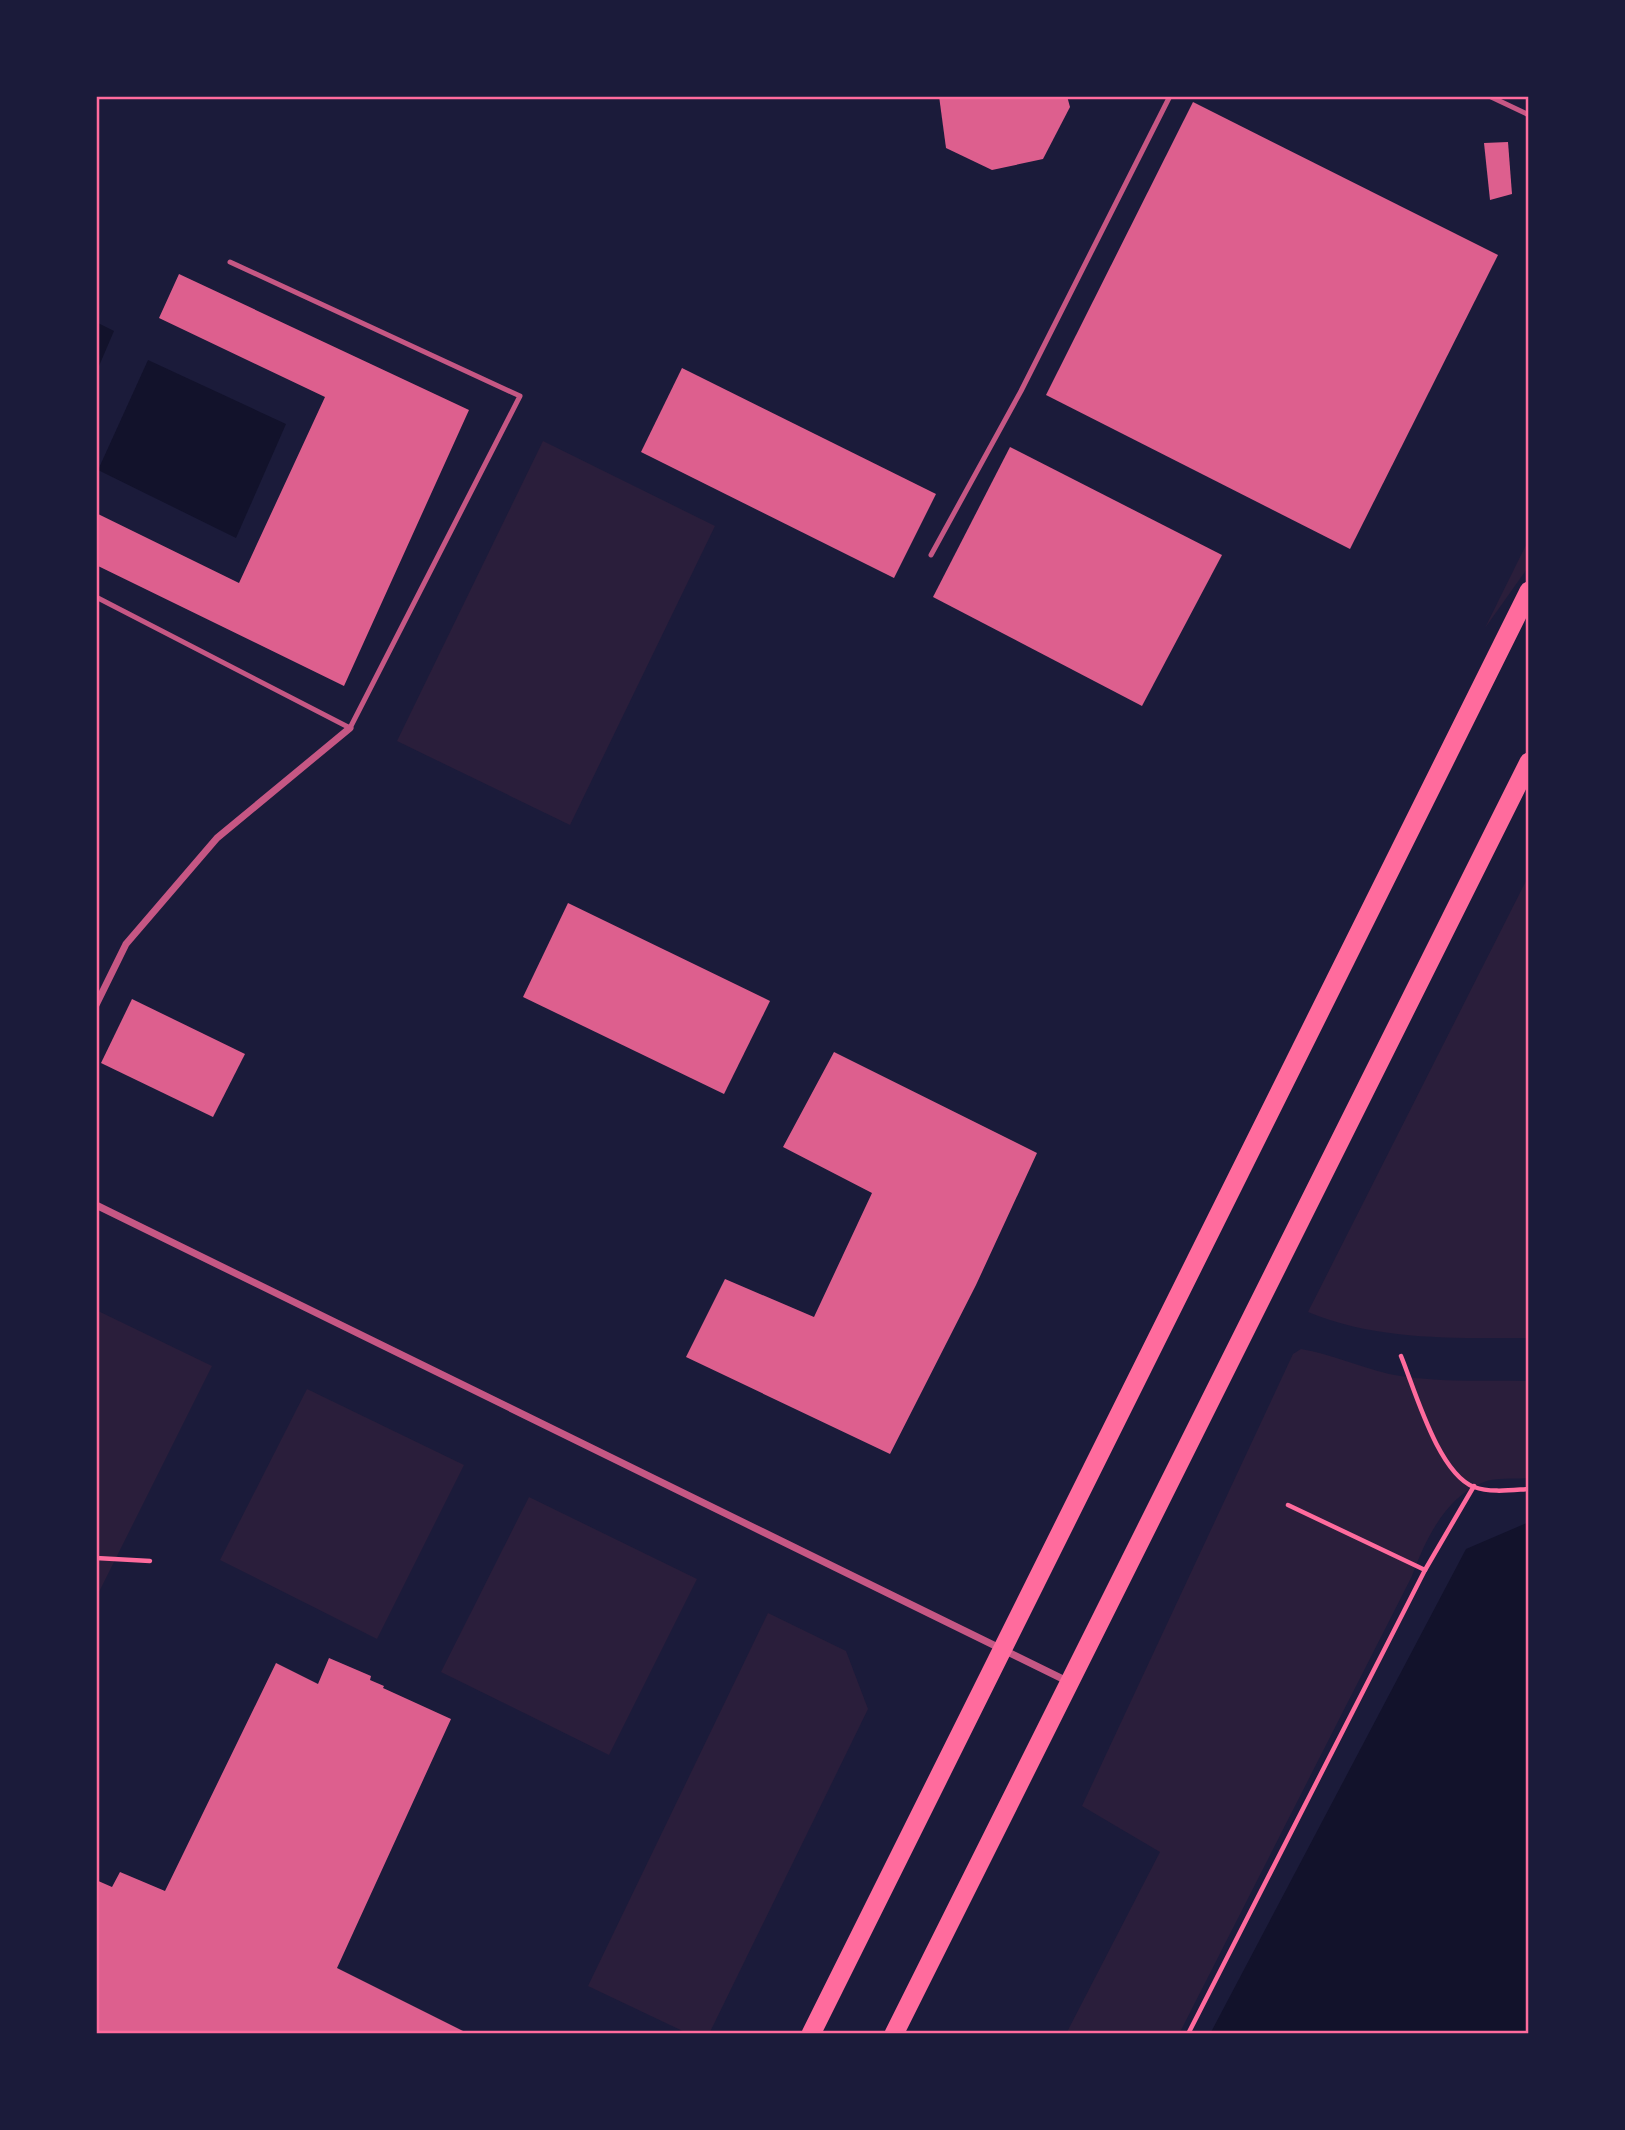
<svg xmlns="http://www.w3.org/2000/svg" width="1625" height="2130" font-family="'Open Sans',sans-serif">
	<rect width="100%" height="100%" fill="#1b1b3a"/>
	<g fill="#2a1e3b">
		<path d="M 543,441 L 715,526 L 570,825 L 397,741 Z"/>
		<path d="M 1529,539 L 1529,566 L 1485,628 Z"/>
		<path d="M 1529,875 L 1529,1338 C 1454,1338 1378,1341 1308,1312 Z"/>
		<path d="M 96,1310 L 212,1366 L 96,1598 Z"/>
		<path d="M 1301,1349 C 1331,1354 1359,1367 1389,1374 C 1434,1383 1483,1380 1529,1381 L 1529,1478 C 1515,1479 1497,1477 1484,1482 C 1446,1496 1425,1540 1412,1576 L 1179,2034 L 1066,2034 L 1160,1852 L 1082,1806 L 1293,1354 Z"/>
		<path d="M 307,1389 L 464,1465 L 377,1639 L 220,1560 Z"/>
		<path d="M 529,1497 L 697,1579 L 609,1755 L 441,1672 Z"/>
		<path d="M 768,1613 L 846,1651 L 868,1709 L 709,2034 L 689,2034 L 588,1986 Z"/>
	</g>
	<g fill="#12122b">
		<path d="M 96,322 L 114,331 L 96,373 Z"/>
		<path d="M 148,360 L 286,424 L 236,538 L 98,470 Z"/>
		<path d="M 1529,1522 L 1529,2034 L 1210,2034 L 1466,1549 Z"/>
	</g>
	<g fill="#dd5f8e">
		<path d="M 939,96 L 1067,96 L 1070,107 L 1043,159 L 992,170 L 946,148 Z"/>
		<path d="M 1193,102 L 1498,255 L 1350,549 L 1046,395 Z"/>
		<path d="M 1508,142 L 1512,194 L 1490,200 L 1484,143 Z"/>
		<path d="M 179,274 L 469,410 L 344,686 L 96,565 L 96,513 L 239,583 L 325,397 L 159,318 Z"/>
		<path d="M 682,368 L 936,494 L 894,578 L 641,452 Z"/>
		<path d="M 1010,447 L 1222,555 L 1142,706 L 933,597 Z"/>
		<path d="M 568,903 L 770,1001 L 724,1094 L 523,997 Z"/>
		<path d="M 132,999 L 245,1054 L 213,1117 L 101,1063 Z"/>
		<path d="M 834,1052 L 1037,1153 L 976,1285 L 890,1454 L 686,1357 L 725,1279 L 814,1317 L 872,1193 L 783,1147 Z"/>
		<path d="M 329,1658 L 371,1676 L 370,1680 L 384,1686 L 383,1688 L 451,1719 L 337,1968 L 469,2034 L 96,2034 L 96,1880 L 112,1887 L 120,1872 L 165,1891 L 276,1663 L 318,1684 Z"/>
	</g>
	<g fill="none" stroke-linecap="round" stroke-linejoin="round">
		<g stroke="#ff6b9d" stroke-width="4.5">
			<path d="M 1401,1356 C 1415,1390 1438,1473 1474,1487 C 1491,1493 1512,1490 1529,1489"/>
			<path d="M 1288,1505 L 1425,1570"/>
			<path d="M 96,1558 L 150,1561"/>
			<path d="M 1188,2034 L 1425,1570 L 1474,1486"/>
		</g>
		<g stroke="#c65784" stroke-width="5">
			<path d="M 1489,96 L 1529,115"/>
			<path d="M 931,555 L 1021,391 L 1170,96"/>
			<path d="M 96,597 L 350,728 L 520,396 L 230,262"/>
		</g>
		<g stroke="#c65784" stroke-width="7">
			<path d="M 96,1005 L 126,944 L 217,838 L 350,728"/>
			<path d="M 96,1205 L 1069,1682"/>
		</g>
		<g stroke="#ff6b9d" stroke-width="19">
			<path d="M 811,2034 L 1529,591"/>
			<path d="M 894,2034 L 1529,762"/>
		</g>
	</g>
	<rect width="1625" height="2130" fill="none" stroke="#1b1b3a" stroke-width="196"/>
	<rect x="98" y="98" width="1429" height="1934" fill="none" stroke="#ff6b9d" stroke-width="2.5"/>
</svg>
